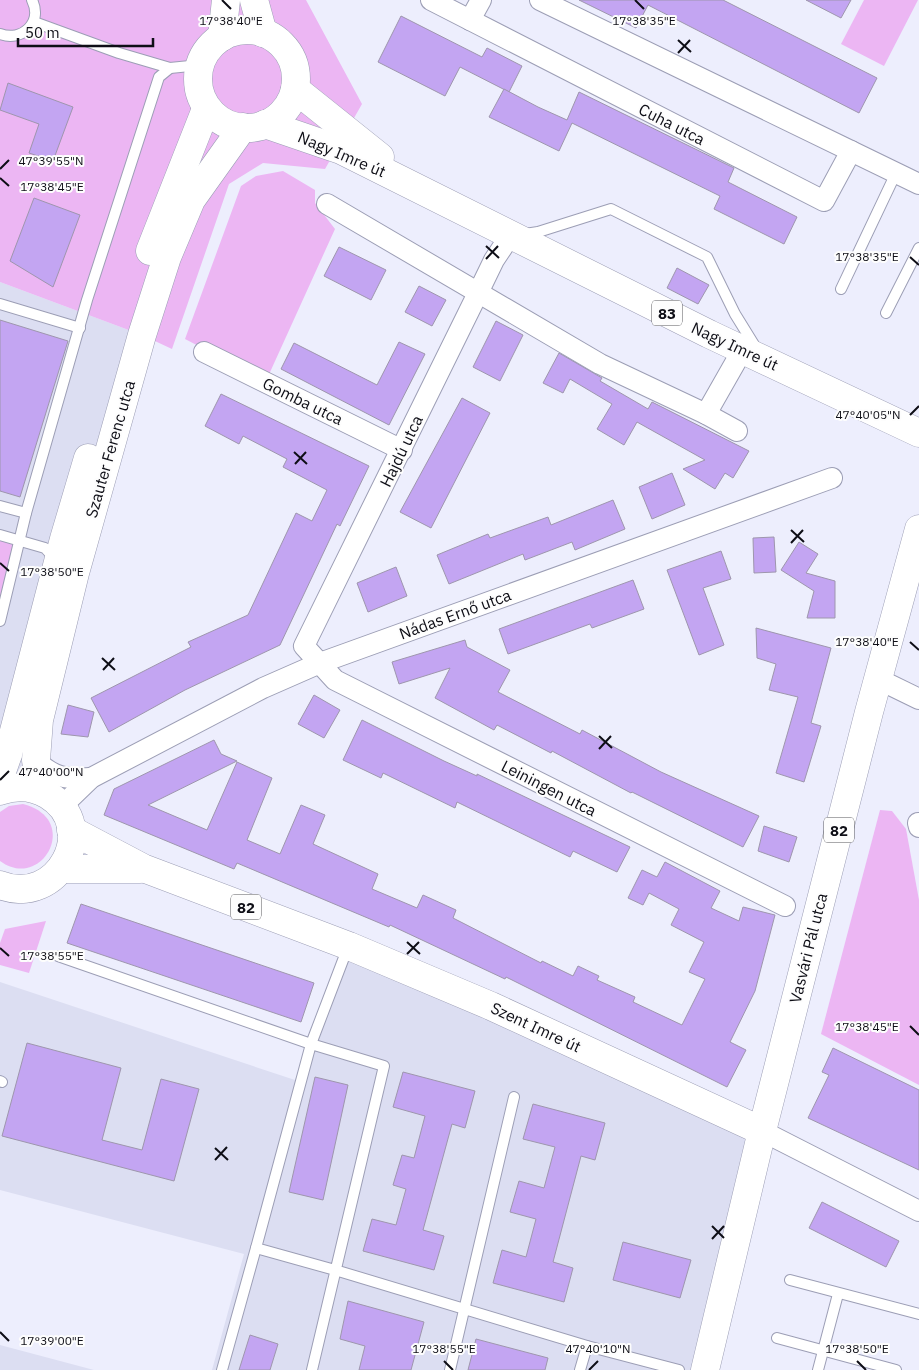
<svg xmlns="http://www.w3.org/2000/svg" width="919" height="1370" font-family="'IBM Plex Sans',sans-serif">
	<rect width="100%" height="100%" fill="#edeefd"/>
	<g fill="#dcdef2">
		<path d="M 0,282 L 142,335 L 75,573 L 41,791 L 0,791 Z"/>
		<path d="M 349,946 L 762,1131 L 705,1370 L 212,1370 L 244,1254 L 0,1190 L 0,982 L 295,1080 Z"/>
		<path d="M 0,1345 L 94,1370 L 0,1370 Z"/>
	</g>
	<g fill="#ecb6f3">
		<path d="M 0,0 L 306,0 L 362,104 L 325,169 L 263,163 L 229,184 L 172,349 L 142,335 L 0,282 Z"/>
		<path d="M 864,0 L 918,0 L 884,66 L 841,44 Z"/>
		<path d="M 283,171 L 315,190 L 315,203 L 335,229 L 266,381 L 185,339 L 241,186 L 256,176 Z"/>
		<path d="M 0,535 L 20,540 L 0,621 Z"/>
		<path d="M 23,804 C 82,819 42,892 0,861 L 0,812 L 9,806 Z"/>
		<path d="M 880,810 L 892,811 L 906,829 L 919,900 L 919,1085 L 821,1034 Z"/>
		<path d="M 46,921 L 29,973 L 0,965 L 0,943 L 5,929 Z"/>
	</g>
	<g fill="#c3a5f2" stroke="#9e96ad">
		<path d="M 579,0 L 723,0 L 877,78 L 859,113 L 648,5 L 636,28 Z"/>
		<path d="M 806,0 L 851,0 L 841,18 Z"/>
		<path d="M 401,16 L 482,57 L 487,48 L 522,66 L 509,92 L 460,67 L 445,96 L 378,62 Z"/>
		<path d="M 8,83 L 73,107 L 53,161 L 29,153 L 39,124 L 0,110 Z"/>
		<path d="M 504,89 L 538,107 L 567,120 L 579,92 L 734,168 L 728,182 L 797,217 L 784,244 L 714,209 L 720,196 L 572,123 L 559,151 L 489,117 Z"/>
		<path d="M 34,198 L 80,215 L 53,287 L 10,261 Z"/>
		<path d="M 339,247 L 386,270 L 371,300 L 324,276 Z"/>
		<path d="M 677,268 L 709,285 L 698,304 L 667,288 Z"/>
		<path d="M 419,286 L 446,300 L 432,326 L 405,312 Z"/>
		<path d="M 0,320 L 68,341 L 20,497 L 0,491 Z"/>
		<path d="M 496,321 L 523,335 L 500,381 L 473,367 Z"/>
		<path d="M 399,342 L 425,354 L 389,425 L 281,369 L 294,343 L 377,385 Z"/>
		<path d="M 559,353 L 602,378 L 600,381 L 648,409 L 652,402 L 749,451 L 733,478 L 725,473 L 715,489 L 683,469 L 705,460 L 637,422 L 624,445 L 597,429 L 612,404 L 570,379 L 563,393 L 543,383 Z"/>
		<path d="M 221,394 L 369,466 L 340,526 L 337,524 L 280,645 L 185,690 L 109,732 L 91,698 L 191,647 L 188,642 L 248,615 L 296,513 L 312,521 L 327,490 L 283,467 L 287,459 L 243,436 L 239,444 L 205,426 Z"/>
		<path d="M 462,398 L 490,413 L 431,528 L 400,512 Z"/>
		<path d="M 672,473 L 685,505 L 652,519 L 639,487 Z"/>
		<path d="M 613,500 L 625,529 L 575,550 L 572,542 L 525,560 L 523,554 L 449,584 L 437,555 L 488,534 L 490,538 L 548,517 L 551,525 Z"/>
		<path d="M 774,537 L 776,572 L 754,573 L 753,538 Z"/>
		<path d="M 799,542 L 818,554 L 806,573 L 835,581 L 835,618 L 807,618 L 814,591 L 781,570 Z"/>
		<path d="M 721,551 L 731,579 L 703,588 L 724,645 L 699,655 L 667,570 Z"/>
		<path d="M 396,567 L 407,596 L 368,612 L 357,583 Z"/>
		<path d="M 633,580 L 644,609 L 592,628 L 590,624 L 508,654 L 499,629 Z"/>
		<path d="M 756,628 L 831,648 L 811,723 L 821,726 L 804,782 L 776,773 L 798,697 L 769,690 L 776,664 L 757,658 Z"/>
		<path d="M 465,640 L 467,647 L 510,670 L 498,692 L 580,734 L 582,730 L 661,772 L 759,816 L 743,847 L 632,792 L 631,793 L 552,751 L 551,753 L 497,725 L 494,730 L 435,698 L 450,668 L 399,684 L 392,662 Z"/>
		<path d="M 314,695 L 340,710 L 324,738 L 298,724 Z"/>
		<path d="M 68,705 L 94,712 L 88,737 L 61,734 Z"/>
		<path d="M 362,720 L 444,761 L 477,776 L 477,774 L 630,847 L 617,872 L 573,851 L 570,857 L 457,802 L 455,808 L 383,773 L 381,778 L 343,760 Z"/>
		<path d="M 214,740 L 221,754 L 237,761 L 148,805 L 207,830 L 237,762 L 272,778 L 247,840 L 280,854 L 301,805 L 325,815 L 313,844 L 378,874 L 372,889 L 417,908 L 423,895 L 456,910 L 453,918 L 541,963 L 542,961 L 573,976 L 578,966 L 599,976 L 597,980 L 635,997 L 633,1002 L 682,1025 L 705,979 L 689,972 L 704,942 L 671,925 L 679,909 L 649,893 L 643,905 L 628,898 L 642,870 L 657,877 L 665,862 L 720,891 L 711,908 L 739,921 L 743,907 L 775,915 L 755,991 L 730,1042 L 746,1050 L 727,1087 L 506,977 L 505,979 L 390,925 L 389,927 L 237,863 L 234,869 L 104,815 L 114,789 Z"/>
		<path d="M 764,826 L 797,837 L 789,862 L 758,851 Z"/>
		<path d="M 81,904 L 314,983 L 301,1022 L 67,943 Z"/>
		<path d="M 27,1043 L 121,1068 L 102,1140 L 142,1150 L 161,1079 L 199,1089 L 174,1181 L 2,1136 Z"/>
		<path d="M 833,1048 L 919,1090 L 919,1170 L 808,1118 L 829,1075 L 822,1072 Z"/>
		<path d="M 403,1072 L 475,1091 L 465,1128 L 452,1124 L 423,1230 L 444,1236 L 434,1270 L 363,1251 L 372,1219 L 396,1225 L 406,1189 L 393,1185 L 402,1155 L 414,1158 L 425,1116 L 393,1107 Z"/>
		<path d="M 315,1077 L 348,1085 L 323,1200 L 289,1192 Z"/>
		<path d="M 533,1104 L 605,1123 L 595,1160 L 581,1156 L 553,1262 L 573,1268 L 564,1302 L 493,1283 L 502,1250 L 526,1257 L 536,1219 L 510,1212 L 519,1181 L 544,1188 L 555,1147 L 523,1139 Z"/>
		<path d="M 822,1202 L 899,1241 L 886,1267 L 809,1228 Z"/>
		<path d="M 623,1242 L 691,1260 L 680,1298 L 613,1280 Z"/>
		<path d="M 348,1301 L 424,1322 L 411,1370 L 359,1370 L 365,1346 L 340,1339 Z"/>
		<path d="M 250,1335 L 278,1344 L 270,1370 L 239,1370 Z"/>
		<path d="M 476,1339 L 548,1358 L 545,1370 L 468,1370 Z"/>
	</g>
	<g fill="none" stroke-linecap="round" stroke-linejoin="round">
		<defs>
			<g id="lane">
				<path d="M 34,22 L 119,53 L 170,68 L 200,65"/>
				<path d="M 0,34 C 22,42 43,23 32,0"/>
				<path d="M 525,234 L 538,232 L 611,209 L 707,257 L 735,314 L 756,348"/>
				<path d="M 841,289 L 896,173"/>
				<path d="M 0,304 L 80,328"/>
				<path d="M 886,313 L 919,248"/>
				<path d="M 0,506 L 26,513"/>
				<path d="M 0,535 L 45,548 L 56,560"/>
				<path d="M 0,621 L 26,513 L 87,300 L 159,77 L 170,68"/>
				<path d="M 58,956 L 311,1044 L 348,947"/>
				<path d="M 0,1081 L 2,1082"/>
				<path d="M 790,1280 L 919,1314"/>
				<path d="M 777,1338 L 896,1370"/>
				<path d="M 222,1370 L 256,1248"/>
				<path d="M 312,1370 L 384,1066 L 311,1044 L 256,1248 L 335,1270 L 587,1346"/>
				<path d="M 450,1370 L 514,1097"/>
				<path d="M 580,1370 L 587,1346 L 679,1370"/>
				<path d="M 818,1370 L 838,1294"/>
			</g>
			<g id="street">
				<path d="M 431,0 L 824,201 L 851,151"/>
				<path d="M 540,0 L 919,184"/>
				<path d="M 470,20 L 481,0"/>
				<path d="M 327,204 L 600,364 L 706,414 L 737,431"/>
				<path d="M 510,236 L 494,260 L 478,293 L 304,646 L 335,680 L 785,906"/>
				<path d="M 204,352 L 402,450"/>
				<path d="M 706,414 L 743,349"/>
				<path d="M 878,679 L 919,699"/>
				<path d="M 36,760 C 52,777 67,780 91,778"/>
				<path d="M 62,806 L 91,778 L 263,688 L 320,663 L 832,478"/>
				<path d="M 918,823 L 919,827"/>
				<path d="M 762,1131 L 919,1211"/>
			</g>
			<g id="secondary">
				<path d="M 150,251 L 206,109"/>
				<path d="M 0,777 L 8,754 L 64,539 L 88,458"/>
				<path d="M 41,791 L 36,760 L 39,720 L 75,573 L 142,335 L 167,257 L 191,200 L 243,127"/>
				<path d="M 705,1370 L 762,1131"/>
			</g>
			<g id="primary">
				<path d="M 254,0 L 263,33"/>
				<circle cx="247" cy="79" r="49"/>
				<path d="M 222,37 L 226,0"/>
				<path d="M 295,89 L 380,157"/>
				<path d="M 265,124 L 341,150 L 709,334 L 919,433"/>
				<path d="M 0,766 L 8,754"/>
				<path d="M 0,791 C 16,785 33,786 48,795 C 101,827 58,908 0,885"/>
				<path d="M 71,830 L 143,868 L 349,946 L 491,1006 L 762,1131 L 869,712 L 919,529"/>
				<path d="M 61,869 L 140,869"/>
			</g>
		</defs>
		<use href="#lane" stroke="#9c9eb5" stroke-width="12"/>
		<use href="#street" stroke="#9c9eb5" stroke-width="22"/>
		<use href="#secondary" stroke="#9c9eb5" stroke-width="29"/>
		<use href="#primary" stroke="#9c9eb5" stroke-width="29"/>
		<use href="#lane" stroke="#fff" stroke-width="10"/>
		<use href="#street" stroke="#fff" stroke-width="20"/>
		<use href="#secondary" stroke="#fff" stroke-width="28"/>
		<use href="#primary" stroke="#fff" stroke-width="28"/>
	</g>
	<path fill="none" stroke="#0e0e16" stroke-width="2" d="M 222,0 L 231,9M 635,0 L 644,9M 678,40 L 691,52M 678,53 L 690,40M 0,169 L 9,160M 0,178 L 9,186M 486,246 L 499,258M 910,257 L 919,265M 486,259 L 498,246M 910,415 L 919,406M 294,452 L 307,464M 295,464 L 306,452M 791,530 L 804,542M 791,543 L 803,530M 0,563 L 9,571M 910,642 L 919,650M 102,658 L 115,670M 103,670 L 114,658M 599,736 L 612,748M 599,749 L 611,736M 0,780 L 9,771M 407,942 L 420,954M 0,948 L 9,956M 407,954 L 419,942M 910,1026 L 919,1035M 215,1148 L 228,1160M 215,1160 L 227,1147M 712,1226 L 724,1238M 712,1239 L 724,1226M 0,1332 L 9,1341M 444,1361 L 453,1370M 857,1361 L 866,1370M 589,1370 L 598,1361"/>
	<g text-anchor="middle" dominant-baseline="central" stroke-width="4" stroke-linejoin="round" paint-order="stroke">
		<g fill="#fdfdfd" stroke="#56565b" stroke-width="1">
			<rect x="652" y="300.5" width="30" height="25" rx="4"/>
			<rect x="824" y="817.5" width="30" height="25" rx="4"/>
			<rect x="231" y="894.5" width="30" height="25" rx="4"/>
		</g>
		<g font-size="15" font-weight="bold" fill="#0e0e16">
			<text x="667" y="313">83</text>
			<text x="839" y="830">82</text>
			<text x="246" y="907">82</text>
		</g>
		<g font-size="16" fill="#0e0e16" stroke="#fdfdfd">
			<text transform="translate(672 124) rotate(27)">Cuha utca</text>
			<text transform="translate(342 154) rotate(23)">Nagy Imre út</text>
			<text transform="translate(735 346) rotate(25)">Nagy Imre út</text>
			<text transform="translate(303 401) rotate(26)">Gomba utca</text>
			<text transform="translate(110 449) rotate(-74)">Szauter Ferenc utca</text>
			<text transform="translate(401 451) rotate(-64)">Hajdú utca</text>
			<text transform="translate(455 614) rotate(-20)">Nádas Ernő utca</text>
			<text transform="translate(549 788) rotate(27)">Leiningen utca</text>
			<text transform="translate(808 948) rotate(-76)">Vasvári Pál utca</text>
			<text transform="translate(536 1027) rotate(25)">Szent Imre út</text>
		</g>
	</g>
	<g font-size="12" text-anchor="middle" fill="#0e0e16" stroke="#fdfdfd" stroke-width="4" stroke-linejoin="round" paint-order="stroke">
		<text x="644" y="25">17°38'35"E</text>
		<text x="231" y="25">17°38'40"E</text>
		<text x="51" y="165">47°39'55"N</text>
		<text x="52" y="191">17°38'45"E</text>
		<text x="867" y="261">17°38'35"E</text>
		<text x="868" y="419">47°40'05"N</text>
		<text x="52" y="576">17°38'50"E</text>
		<text x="867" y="646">17°38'40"E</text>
		<text x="51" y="776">47°40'00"N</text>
		<text x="52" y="960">17°38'55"E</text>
		<text x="867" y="1031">17°38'45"E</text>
		<text x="52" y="1345">17°39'00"E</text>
		<text x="598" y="1353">47°40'10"N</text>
		<text x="444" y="1353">17°38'55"E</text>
		<text x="857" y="1353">17°38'50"E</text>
	</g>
	<path d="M18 38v8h135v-8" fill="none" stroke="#0e0e16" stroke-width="2.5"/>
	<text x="25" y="38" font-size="15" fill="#0e0e16" stroke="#fdfdfd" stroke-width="4" paint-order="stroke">50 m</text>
</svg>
